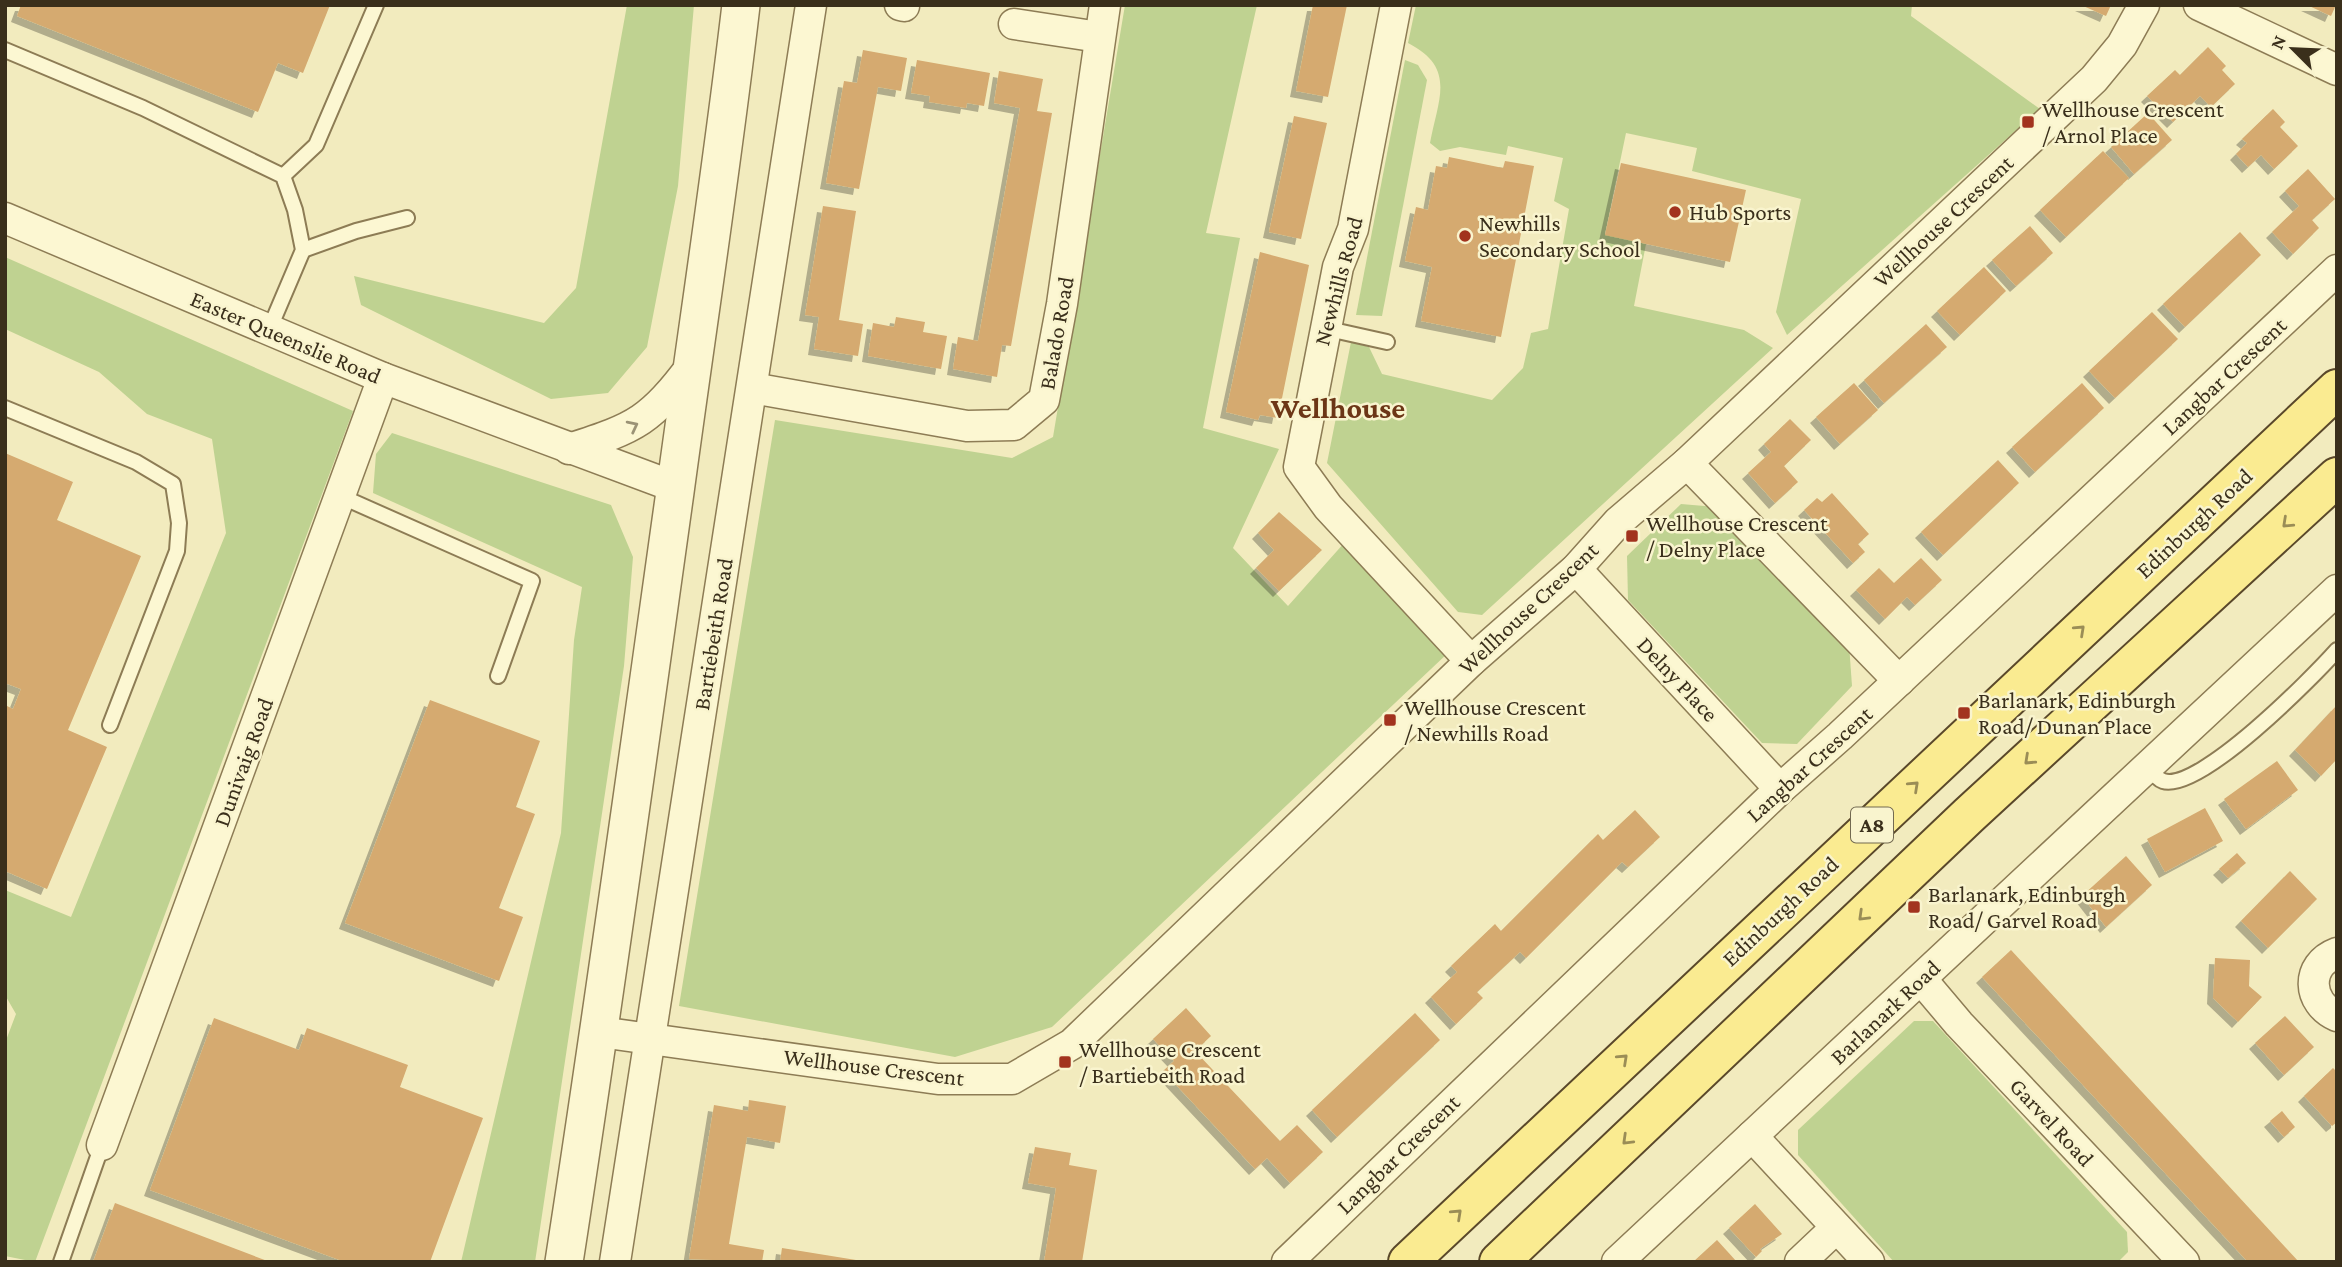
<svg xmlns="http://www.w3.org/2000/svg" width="2342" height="1267" font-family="'Crimson Pro',serif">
	<defs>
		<filter id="shadow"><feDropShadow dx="-6" dy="6" stdDeviation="0" flood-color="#0004"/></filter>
	</defs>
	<rect width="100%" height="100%" fill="#f2ebbe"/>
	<g fill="#bfd291">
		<path d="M 627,5 L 694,5 L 678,186 L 647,347 L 608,393 L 551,399 L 361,305 L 354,276 L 544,323 L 576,288 Z"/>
		<path d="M 1125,5 L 1257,5 L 1206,233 L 1240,238 L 1203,428 L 1279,449 L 1233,548 L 1288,606 L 1345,542 L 1449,652 L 1052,1027 L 955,1057 L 679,1006 L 775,420 L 1012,458 L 1053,437 Z"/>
		<path d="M 1416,5 L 1912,5 L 1911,16 L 2040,109 L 1787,335 L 1776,312 L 1801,199 L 1692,171 L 1697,148 L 1626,133 L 1605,234 L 1646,244 L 1634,306 L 1744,330 L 1773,348 L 1482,615 L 1458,612 L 1327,463 L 1351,342 L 1369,347 L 1382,374 L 1492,400 L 1523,368 L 1531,333 L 1548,329 L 1569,209 L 1554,201 L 1563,158 L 1508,146 L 1506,155 L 1460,147 L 1440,151 L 1430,143 C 1438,99 1457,68 1408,43 Z"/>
		<path d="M 1405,60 L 1418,65 L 1427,80 L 1382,316 L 1356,315 Z"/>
		<path d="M 5,257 L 353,411 L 35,1262 L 5,1256 L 5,1043 L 16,1014 L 5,995 L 5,890 L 71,917 L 226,533 L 212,439 L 147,414 L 99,372 L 5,329 Z"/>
		<path d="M 392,433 L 611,505 L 633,557 L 624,666 L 535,1262 L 461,1262 L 561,833 L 574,640 L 582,587 L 373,493 L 376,454 Z"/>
		<path d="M 1681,504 L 1716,507 L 1849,644 L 1852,686 L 1797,744 L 1762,743 L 1628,600 L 1627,556 Z"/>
		<path d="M 1914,1021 L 1933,1021 L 2127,1232 L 2128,1252 L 2118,1262 L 1894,1262 L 1798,1155 L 1798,1130 Z"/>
	</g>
	<g fill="#d5aa6f" filter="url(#shadow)">
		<path d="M 21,5 L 330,5 L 303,73 L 278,63 L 258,112 L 17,16 Z"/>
		<path d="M 1313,5 L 1347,5 L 1328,97 L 1296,91 Z"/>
		<path d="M 2081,5 L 2111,5 L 2106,16 Z"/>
		<path d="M 2307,5 L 2336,5 L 2331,16 Z"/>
		<path d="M 2208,47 L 2226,66 L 2222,70 L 2235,84 L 2211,107 L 2200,96 L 2173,122 L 2147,96 L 2175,70 L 2180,75 Z"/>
		<path d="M 863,50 L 907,58 L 901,91 L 878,87 L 859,189 L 826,183 L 844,81 L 857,83 Z"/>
		<path d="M 917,60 L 990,73 L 984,106 L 967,103 L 966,108 L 929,102 L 930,96 L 911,93 Z"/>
		<path d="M 999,71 L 1043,79 L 1037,111 L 1052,113 L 1011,346 L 1002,345 L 997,377 L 953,369 L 958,337 L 978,341 L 1020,108 L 994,103 Z"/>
		<path d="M 2273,109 L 2285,122 L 2280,127 L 2298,146 L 2274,169 L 2261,155 L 2248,167 L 2236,154 L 2247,143 L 2242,139 Z"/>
		<path d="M 2148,113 L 2172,140 L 2134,174 L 2111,147 Z"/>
		<path d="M 1294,116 L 1327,123 L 1301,239 L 1269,232 Z"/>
		<path d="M 2103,151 L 2129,178 L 2066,237 L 2040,210 Z"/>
		<path d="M 1449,157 L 1503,168 L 1505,161 L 1534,166 L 1501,337 L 1421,321 L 1432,267 L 1405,261 L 1416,207 L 1428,210 L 1436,166 L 1447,168 Z"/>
		<path d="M 1621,163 L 1746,190 L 1730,262 L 1605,235 Z"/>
		<path d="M 2308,169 L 2335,199 L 2312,220 L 2319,228 L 2293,254 L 2272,232 L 2299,206 L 2285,191 Z"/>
		<path d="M 823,206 L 856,211 L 839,320 L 863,324 L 858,356 L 814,349 L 819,317 L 805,315 Z"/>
		<path d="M 2030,226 L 2053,253 L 2016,286 L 1992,260 Z"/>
		<path d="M 2240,232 L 2261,255 L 2185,327 L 2163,304 Z"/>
		<path d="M 1260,252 L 1309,265 L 1278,418 L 1260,415 L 1258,420 L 1226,412 Z"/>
		<path d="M 1984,267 L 2006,291 L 1960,335 L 1937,311 Z"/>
		<path d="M 2152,312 L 2178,339 L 2115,398 L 2089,371 Z"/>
		<path d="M 896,317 L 925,322 L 923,332 L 947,336 L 941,369 L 868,356 L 873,323 L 894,327 Z"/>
		<path d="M 1926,324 L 1947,347 L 1884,403 L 1864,380 Z"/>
		<path d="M 1854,383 L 1878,410 L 1840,444 L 1816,417 Z"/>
		<path d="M 2082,383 L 2104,408 L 2035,472 L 2012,447 Z"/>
		<path d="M 1790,419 L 1811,440 L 1784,466 L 1798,482 L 1775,503 L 1748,473 L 1771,452 L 1764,444 Z"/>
		<path d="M 5,453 L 73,482 L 57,520 L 141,556 L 68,730 L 107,747 L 47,889 L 5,871 L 5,705 L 13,709 L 21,689 L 5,683 Z"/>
		<path d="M 1998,460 L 2019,483 L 1943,555 L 1921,532 Z"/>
		<path d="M 1832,493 L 1869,534 L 1858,544 L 1865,552 L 1853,563 L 1804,510 L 1817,498 L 1822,502 Z"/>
		<path d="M 1279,512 L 1322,550 L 1279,591 L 1256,568 L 1274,550 L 1258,533 Z"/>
		<path d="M 1921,558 L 1942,580 L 1915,605 L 1907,597 L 1885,619 L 1856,590 L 1879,568 L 1894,583 Z"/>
		<path d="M 430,700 L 540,741 L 516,807 L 535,814 L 499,908 L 523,917 L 499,981 L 345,923 Z"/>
		<path d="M 2337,705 L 2337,759 L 2321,776 L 2295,750 Z"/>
		<path d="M 2277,761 L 2298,790 L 2246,829 L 2224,799 Z"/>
		<path d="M 2205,808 L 2223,841 L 2165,872 L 2147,839 Z"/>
		<path d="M 1635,810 L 1660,837 L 1628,867 L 1622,862 L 1526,958 L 1520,952 L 1477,992 L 1483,998 L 1456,1024 L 1431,997 L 1457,972 L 1451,966 L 1495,924 L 1501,931 L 1598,834 L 1603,840 Z"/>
		<path d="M 2237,853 L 2246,863 L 2228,878 L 2219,869 Z"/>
		<path d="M 2126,856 L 2152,885 L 2106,927 L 2082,896 Z"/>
		<path d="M 2290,871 L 2317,899 L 2268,948 L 2241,921 Z"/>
		<path d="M 2011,950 L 2299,1262 L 2248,1262 L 1982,977 Z"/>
		<path d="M 2215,958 L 2250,960 L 2249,986 L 2262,997 L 2238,1022 L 2213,998 Z"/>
		<path d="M 1186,1008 L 1211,1036 L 1195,1051 L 1280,1141 L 1297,1125 L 1323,1152 L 1290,1183 L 1267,1158 L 1255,1169 L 1163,1071 L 1174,1061 L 1153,1039 Z"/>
		<path d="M 1415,1013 L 1440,1040 L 1337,1137 L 1312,1110 Z"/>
		<path d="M 2285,1016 L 2314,1047 L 2284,1075 L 2255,1043 Z"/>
		<path d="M 214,1018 L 299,1050 L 307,1028 L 408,1065 L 400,1087 L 483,1118 L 430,1262 L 345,1262 L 150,1190 Z"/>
		<path d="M 2333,1068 L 2337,1072 L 2337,1122 L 2332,1126 L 2304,1096 Z"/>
		<path d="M 749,1100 L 786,1106 L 780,1143 L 747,1137 L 729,1244 L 764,1250 L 762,1262 L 689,1259 L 714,1105 L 748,1111 Z"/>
		<path d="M 2282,1111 L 2295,1127 L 2284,1137 L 2270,1121 Z"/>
		<path d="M 1035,1147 L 1071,1153 L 1069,1165 L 1097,1170 L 1082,1262 L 1044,1262 L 1056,1188 L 1028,1183 Z"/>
		<path d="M 115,1203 L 270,1262 L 93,1262 Z"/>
		<path d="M 1755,1204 L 1782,1234 L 1760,1249 L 1762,1251 L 1756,1257 L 1729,1228 Z"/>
		<path d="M 1717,1240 L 1737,1262 L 1693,1262 Z"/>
		<path d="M 782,1248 L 856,1260 L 856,1262 L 780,1262 Z"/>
	</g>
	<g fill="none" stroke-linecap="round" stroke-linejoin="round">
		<defs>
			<g id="service">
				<path d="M 5,50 L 143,108 L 283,176 L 295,210 L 303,250 L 269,330"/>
				<path d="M 283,176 L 316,145 L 376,5"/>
				<path d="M 303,250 L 356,231 L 407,218"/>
				<path d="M 1324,328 L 1387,342"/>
				<path d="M 5,408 L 136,462 L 173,484 L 179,523 L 177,551 L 110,725"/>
				<path d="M 340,496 L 532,581 L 498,676"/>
				<path d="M 2148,766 C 2152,772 2157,779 2163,781 C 2199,793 2313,677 2337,650"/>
				<path d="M 61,1262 L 102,1145"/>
			</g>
			<g id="minor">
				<path d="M 900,5 L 904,6"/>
				<path d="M 1396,5 L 1353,229 L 1338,267 L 1299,467 L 1328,507 L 1471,661"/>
				<path d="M 2199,5 L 2337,70"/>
				<path d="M 1014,24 L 1099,37"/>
				<path d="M 5,218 L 383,378 L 675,487"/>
				<path d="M 752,388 L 967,426 L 1014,425 L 1044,400 L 1062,304 L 1105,5"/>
				<path d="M 569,449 C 638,427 650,421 694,363"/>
				<path d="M 1687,463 L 1899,681"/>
				<path d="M 1576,569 L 1780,789"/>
				<path d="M 2337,953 C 2305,965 2307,1003 2337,1016"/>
				<path d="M 1921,979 L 1959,1024 L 2184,1262"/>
				<path d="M 600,1032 L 938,1079 L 1012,1079 L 1072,1044 L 1471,661 L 1576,569 L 1618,522 L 1687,463 L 2094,79 L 2122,45 L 2144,5"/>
				<path d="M 1752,1136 L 1869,1262"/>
				<path d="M 102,1145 L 383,378"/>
				<path d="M 615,1262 L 811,5"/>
				<path d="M 1287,1262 L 1780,789 L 1840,736 L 2337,270"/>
				<path d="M 1617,1262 L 2337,590"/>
				<path d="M 1800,1262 L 1836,1228"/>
			</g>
			<path id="tertiary" d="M 564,1262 C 604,1005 639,749 675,492 C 697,329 722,168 741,5"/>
			<g id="primary">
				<path d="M 1408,1262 L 2337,389"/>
				<path d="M 1499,1262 L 1969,815 L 2337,477"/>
			</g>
		</defs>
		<use href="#service" stroke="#8d7c55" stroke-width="18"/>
		<use href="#minor" stroke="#8d7c55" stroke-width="33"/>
		<use href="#tertiary" stroke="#8d7c55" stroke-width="40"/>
		<use href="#primary" stroke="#5a482a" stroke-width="42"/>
		<use href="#service" stroke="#fcf7d2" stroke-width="14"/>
		<use href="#minor" stroke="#fcf7d2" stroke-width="30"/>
		<use href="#tertiary" stroke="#fcf7d2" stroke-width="37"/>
		<use href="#primary" stroke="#faeb91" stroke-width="38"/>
	</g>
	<defs><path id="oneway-chevron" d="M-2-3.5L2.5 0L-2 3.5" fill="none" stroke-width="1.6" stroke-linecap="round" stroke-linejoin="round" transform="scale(1.75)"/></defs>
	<use stroke="#9b9376" href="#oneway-chevron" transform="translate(633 426) rotate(-27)"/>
	<g stroke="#9a8d56">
		<use href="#oneway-chevron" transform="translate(2287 523) rotate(137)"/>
		<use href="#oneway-chevron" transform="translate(2080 630) rotate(-43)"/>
		<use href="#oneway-chevron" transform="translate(2029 760) rotate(137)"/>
		<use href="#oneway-chevron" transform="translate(1914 786) rotate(-43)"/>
		<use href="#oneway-chevron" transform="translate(1863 916) rotate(136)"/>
		<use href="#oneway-chevron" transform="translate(1623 1059) rotate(-43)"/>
		<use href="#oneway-chevron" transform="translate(1627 1140) rotate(136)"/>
		<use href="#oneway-chevron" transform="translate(1457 1214) rotate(-43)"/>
	</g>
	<g fill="#a2331e" stroke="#f9f4ce" stroke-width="2.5">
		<rect x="2021" y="115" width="14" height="14" rx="3.5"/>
		<circle cx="1675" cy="212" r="7"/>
		<circle cx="1465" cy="236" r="7"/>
		<rect x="1625" y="529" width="14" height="14" rx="3.5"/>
		<rect x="1957" y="706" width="14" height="14" rx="3.5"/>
		<rect x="1383" y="713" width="14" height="14" rx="3.5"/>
		<rect x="1907" y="900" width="14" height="14" rx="3.5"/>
		<rect x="1058" y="1055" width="14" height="14" rx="3.5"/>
	</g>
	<g text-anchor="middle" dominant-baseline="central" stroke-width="5" stroke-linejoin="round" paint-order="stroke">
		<rect fill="#f9f4ce" stroke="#736a51" stroke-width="2" x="1851" y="807.5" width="42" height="35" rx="5"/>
		<g font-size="21" font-weight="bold" fill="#3a2f1b">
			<text x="1872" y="825">A8</text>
		</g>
		<g font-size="23" fill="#3a2f1b" stroke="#f9f4ce" text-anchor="start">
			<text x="2042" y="109">Wellhouse Crescent<tspan x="2042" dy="26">/ Arnol Place</tspan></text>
			<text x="1689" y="212">Hub Sports</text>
			<text x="1479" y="223">Newhills<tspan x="1479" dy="26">Secondary School</tspan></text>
			<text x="1646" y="523">Wellhouse Crescent<tspan x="1646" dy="26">/ Delny Place</tspan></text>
			<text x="1978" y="700">Barlanark, Edinburgh<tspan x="1978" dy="26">Road/ Dunan Place</tspan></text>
			<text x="1404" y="707">Wellhouse Crescent<tspan x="1404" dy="26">/ Newhills Road</tspan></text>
			<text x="1928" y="894">Barlanark, Edinburgh<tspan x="1928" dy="26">Road/ Garvel Road</tspan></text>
			<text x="1079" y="1049">Wellhouse Crescent<tspan x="1079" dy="26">/ Bartiebeith Road</tspan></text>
		</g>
		<g font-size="23" fill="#3a2f1b" stroke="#f9f4ce">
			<text transform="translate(1943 221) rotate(-43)">Wellhouse Crescent</text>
			<text transform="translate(1338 281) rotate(-75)">Newhills Road</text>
			<text transform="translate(1056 333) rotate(-80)">Balado Road</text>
			<text transform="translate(286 337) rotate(23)">Easter Queenslie Road</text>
			<text transform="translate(2224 376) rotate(-43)">Langbar Crescent</text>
			<text transform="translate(2194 523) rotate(-43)">Edinburgh Road</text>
			<text transform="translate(1528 608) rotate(-43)">Wellhouse Crescent</text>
			<text transform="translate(713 634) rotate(-81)">Bartiebeith Road</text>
			<text transform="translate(1678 679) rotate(47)">Delny Place</text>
			<text transform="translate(243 762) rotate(-70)">Dunivaig Road</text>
			<text transform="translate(1809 764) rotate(-42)">Langbar Crescent</text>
			<text transform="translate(1780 911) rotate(-43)">Edinburgh Road</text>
			<text transform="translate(1885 1012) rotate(-43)">Barlanark Road</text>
			<text transform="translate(874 1067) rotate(7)">Wellhouse Crescent</text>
			<text transform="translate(2052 1122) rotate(47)">Garvel Road</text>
			<text transform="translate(1398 1154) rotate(-44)">Langbar Crescent</text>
		</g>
		<g font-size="30" font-weight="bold" fill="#6c3616" stroke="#f9f4ce">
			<text x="1338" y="407">Wellhouse</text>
		</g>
	</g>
	<rect width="2342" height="1267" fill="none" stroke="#3a2f1b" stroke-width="14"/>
	<g transform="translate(2293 49) rotate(294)" stroke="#f9f4ce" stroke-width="5" paint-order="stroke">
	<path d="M0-5L12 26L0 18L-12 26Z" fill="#3a2f1b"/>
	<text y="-10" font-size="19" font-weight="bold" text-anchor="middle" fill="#3a2f1b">N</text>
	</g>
</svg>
